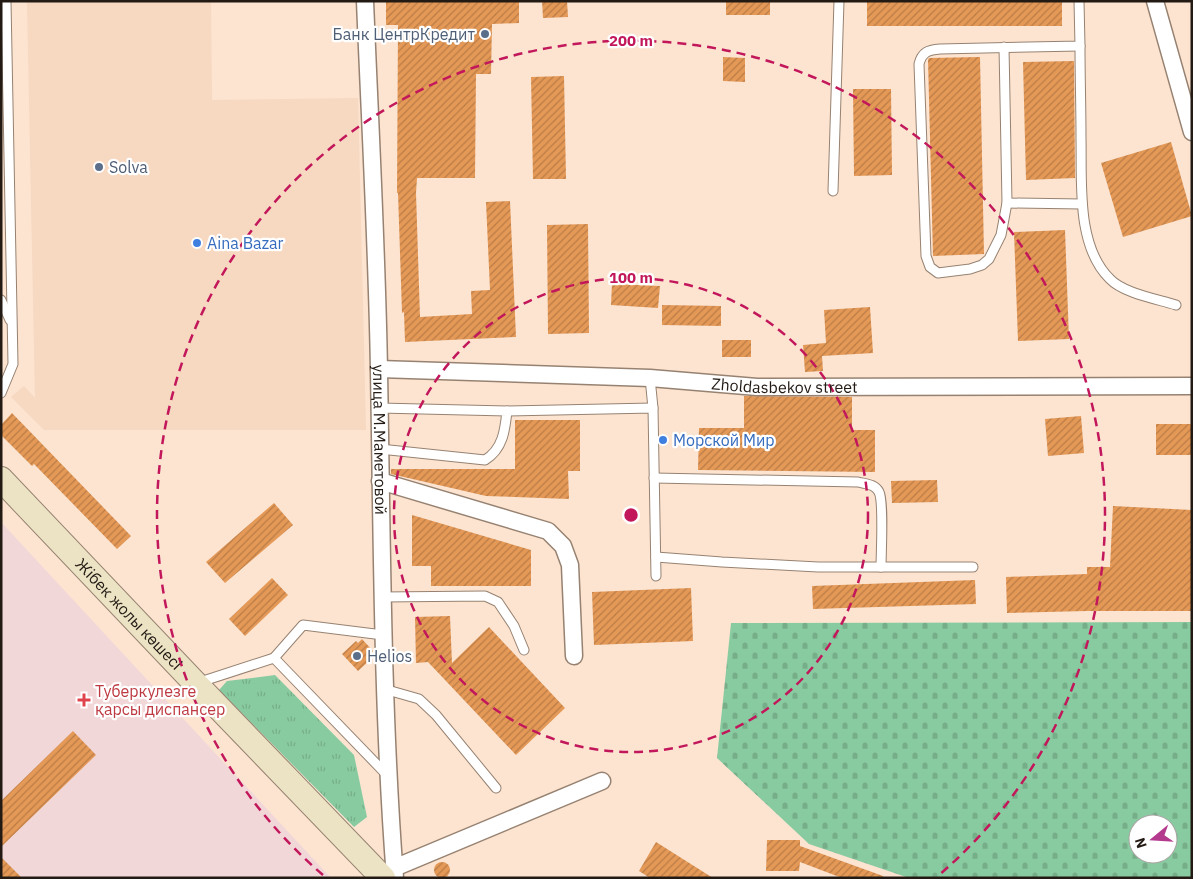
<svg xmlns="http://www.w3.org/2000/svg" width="1193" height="879" font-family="'IBM Plex Sans',sans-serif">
	<defs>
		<pattern id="grass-tufts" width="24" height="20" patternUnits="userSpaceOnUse" patternTransform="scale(1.25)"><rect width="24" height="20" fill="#89cba0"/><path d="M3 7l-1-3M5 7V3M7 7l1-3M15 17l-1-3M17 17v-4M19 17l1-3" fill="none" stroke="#76ae89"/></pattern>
		<pattern id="cemetery-stones" width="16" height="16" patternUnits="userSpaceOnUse" patternTransform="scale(1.25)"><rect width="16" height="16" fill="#89cba0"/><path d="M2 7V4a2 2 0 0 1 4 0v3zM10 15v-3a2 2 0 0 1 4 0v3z" fill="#76ae89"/></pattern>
		<pattern id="building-hatch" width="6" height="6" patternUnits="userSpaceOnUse" patternTransform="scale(1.25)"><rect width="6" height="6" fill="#e59957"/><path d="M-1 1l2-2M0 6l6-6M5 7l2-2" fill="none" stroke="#b97c47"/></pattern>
	</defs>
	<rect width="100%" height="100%" fill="#fce4d1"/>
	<path fill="#f7d8c1" d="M 27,1 L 211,1 L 212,100 L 358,98 L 366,430 L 44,430 L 11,397 L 24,386 L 35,398 Z"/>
	<path fill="#f2d7d8" d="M 1,522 L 331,878 L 1,878 Z"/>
	<path fill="url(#grass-tufts)" d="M 275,675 L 354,755 L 367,817 L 354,827 L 219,690 L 227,681 Z"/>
	<path fill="url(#cemetery-stones)" fill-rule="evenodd" d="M 1192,622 L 1192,878 L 909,878 L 809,844 L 717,758 L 731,623 ZM 1138,824 L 1168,824 L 1168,854 L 1138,854 Z"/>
	<g fill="url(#building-hatch)">
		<path d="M 386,1 L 519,1 L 519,23 L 492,24 L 491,74 L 476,74 L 475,178 L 417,178 L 416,193 L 420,317 L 472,314 L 471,291 L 490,290 L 486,202 L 510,201 L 516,337 L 405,342 L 404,312 L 402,313 L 398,193 L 397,193 L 398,25 L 386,25 Z"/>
		<path d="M 542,1 L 567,1 L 568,17 L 543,18 Z"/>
		<rect x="726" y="1" width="44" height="14"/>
		<rect x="867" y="1" width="195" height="25"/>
		<path d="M 723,57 L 745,58 L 745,82 L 723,81 Z"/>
		<path d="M 980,57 L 984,254 L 933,256 L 928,60 L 929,58 Z"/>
		<path d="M 1074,61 L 1075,178 L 1026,180 L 1023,62 Z"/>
		<path d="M 564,76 L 566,179 L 533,179 L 531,77 Z"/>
		<path d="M 853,89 L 891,89 L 892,175 L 854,176 Z"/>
		<path d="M 1171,142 L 1192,216 L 1123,237 L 1101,163 Z"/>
		<path d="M 588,224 L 589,333 L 548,334 L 547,225 Z"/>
		<path d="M 1065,230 L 1069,339 L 1018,341 L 1014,232 Z"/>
		<path d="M 612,284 L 660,286 L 658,308 L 611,305 Z"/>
		<path d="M 662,305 L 721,306 L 721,326 L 662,325 Z"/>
		<path d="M 870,307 L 873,353 L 822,356 L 823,371 L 805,372 L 803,345 L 826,343 L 824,310 Z"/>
		<rect x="722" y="340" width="29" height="17"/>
		<path d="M 744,396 L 852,397 L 852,430 L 875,430 L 875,472 L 698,470 L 699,428 L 744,428 Z"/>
		<path d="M 12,413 L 131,536 L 117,549 L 34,464 L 32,466 L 1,435 L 1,425 Z"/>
		<path d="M 1081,416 L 1084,453 L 1048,456 L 1045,419 Z"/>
		<path d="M 515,420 L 580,420 L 580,471 L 568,471 L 569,499 L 486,496 L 391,474 L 391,469 L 515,469 Z"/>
		<rect x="1156" y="424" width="36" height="31"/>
		<path d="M 937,480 L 938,502 L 892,503 L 891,481 Z"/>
		<path d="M 274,503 L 293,525 L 225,583 L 206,562 Z"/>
		<path d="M 1113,506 L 1192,510 L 1192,611 L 1087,611 L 1007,613 L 1006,577 L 1087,574 L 1087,567 L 1110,567 Z"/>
		<path d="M 412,515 L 531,550 L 531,586 L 431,586 L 431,566 L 412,566 Z"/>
		<path d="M 272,578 L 288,595 L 245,636 L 229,619 Z"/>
		<path d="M 975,580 L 976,604 L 813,609 L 812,586 Z"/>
		<path d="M 691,588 L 693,641 L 594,645 L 592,592 Z"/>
		<path d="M 450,616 L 452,663 L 489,627 L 565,708 L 516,755 L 428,662 L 416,663 L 415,617 Z"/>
		<path d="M 362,639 L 373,651 L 369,655 L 372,658 L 358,671 L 342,654 L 356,641 L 358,643 Z"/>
		<path d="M 73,731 L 96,755 L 1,847 L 1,801 Z"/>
		<path d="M 767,840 L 800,840 L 800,846 L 883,876 L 883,878 L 842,878 L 800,862 L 799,871 L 766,871 Z"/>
		<path d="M 656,842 L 713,878 L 650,878 L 639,871 Z"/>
		<path d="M 1,857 L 22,878 L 1,878 Z"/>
		<circle cx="442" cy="870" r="8"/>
	</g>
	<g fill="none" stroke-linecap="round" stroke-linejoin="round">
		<defs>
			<g id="lane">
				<path d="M 1080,46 C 1080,77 1081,107 1081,138 C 1082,182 1076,246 1110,279 C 1123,293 1157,299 1176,305"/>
				<path d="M 1004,47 L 1007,203 L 1001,235 L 989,259 L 982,265 L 970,269 L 938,273 L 930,267 L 926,256 L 919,64 C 922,52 928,50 940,49 L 1080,46 L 1079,1"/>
				<path d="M 833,191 L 839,1"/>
				<path d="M 1007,203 L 1082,204"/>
				<path d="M 1,300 L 10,320"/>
				<path d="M 650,378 L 653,408"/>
				<path d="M 1,393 L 13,364 L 6,1"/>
				<path d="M 379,408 L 507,411 C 505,430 503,449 485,460 L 380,449"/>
				<path d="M 507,411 L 653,408 L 656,576"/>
				<path d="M 654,478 L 858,482 C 866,484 875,484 879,492 C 884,502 881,553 881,567"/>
				<path d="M 656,557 L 722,562 L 818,567 L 973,567"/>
				<path d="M 383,597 L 485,596 L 498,602 L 514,626 L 524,650"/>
				<path d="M 274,658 L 303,625 L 383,635"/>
				<path d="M 197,683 L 274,658 L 388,776"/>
				<path d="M 384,689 L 419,699 L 436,715 L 496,788"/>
			</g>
			<g id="street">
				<path id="s1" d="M 365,1 C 370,124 377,248 379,371 C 382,540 382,709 395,878"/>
				<path d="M 1155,1 L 1192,132"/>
				<path id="s2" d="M 379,369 L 650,378 L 757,387 L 1192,386"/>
				<path d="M 380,481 L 548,531 L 563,546 L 570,565 L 574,656"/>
				<path d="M 394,868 L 602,781"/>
			</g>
			<g id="secondary">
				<path id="s3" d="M 1,479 L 195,683 L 383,878"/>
			</g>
		</defs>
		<use href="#lane" stroke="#978271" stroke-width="11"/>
		<use href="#street" stroke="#978271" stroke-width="19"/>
		<use href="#secondary" stroke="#978271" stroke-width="26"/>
		<use href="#lane" stroke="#fff" stroke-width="9"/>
		<use href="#street" stroke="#fff" stroke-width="16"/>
		<use href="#secondary" stroke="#ece3c4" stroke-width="24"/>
	</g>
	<g fill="none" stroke="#c2185b" stroke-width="2.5" stroke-dasharray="9 6">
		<circle cx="631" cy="515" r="237"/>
		<path d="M323 875A474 474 0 1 1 939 875"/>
	</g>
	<g fill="#5c6f8a" stroke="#fff" stroke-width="2">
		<circle cx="485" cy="34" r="5"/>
		<circle cx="99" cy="167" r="5"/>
		<circle cx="357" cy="656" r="5"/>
	</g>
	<g fill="#3f7fe0" stroke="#fff" stroke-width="2">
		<circle cx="197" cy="243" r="5"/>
		<circle cx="663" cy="440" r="5"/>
	</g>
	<path fill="#e0444e" stroke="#fff" stroke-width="2" d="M81.5 692.5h5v5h5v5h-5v5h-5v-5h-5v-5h5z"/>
	<g text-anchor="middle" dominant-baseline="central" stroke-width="4.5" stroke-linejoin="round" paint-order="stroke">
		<g font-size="16" fill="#4e5e75" stroke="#fff" text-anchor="start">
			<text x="475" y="34" text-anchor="end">Банк ЦентрКредит</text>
			<text x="109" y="167">Solva</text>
			<text x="367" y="656">Helios</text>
		</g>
		<g font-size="16" fill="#366cbe" stroke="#fff" text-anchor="start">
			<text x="207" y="243">Aina Bazar</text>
			<text x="673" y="440">Морской Мир</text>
		</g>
		<g font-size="16" fill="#231a14" stroke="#fff">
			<text stroke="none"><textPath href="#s2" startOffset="406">Zholdasbekov street</textPath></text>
			<text stroke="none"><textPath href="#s1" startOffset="439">улица М.Маметовой</textPath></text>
			<text stroke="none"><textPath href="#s3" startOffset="186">Жібек жолы көшесі</textPath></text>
		</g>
		<g font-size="16" fill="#be3a42" stroke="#fff" text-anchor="start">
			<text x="95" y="691">Туберкулезге<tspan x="95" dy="18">қарсы диспансер</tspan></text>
		</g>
	</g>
	<circle cx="631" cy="515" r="8" fill="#c2185b" stroke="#fff" stroke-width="2.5"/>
	<g font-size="15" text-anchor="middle" font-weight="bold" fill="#c2185b" stroke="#fff" stroke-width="4.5" stroke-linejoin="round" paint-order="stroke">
		<text x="631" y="46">200 m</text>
		<text x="631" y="283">100 m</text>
	</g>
	<rect width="1193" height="879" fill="none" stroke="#231a14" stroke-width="5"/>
	<g transform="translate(1153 839) rotate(252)"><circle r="24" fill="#ffffff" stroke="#a7a3a1"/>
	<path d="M0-4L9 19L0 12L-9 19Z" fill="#b43a8e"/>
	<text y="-8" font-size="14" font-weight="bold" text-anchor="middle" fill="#231a14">N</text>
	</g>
</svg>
